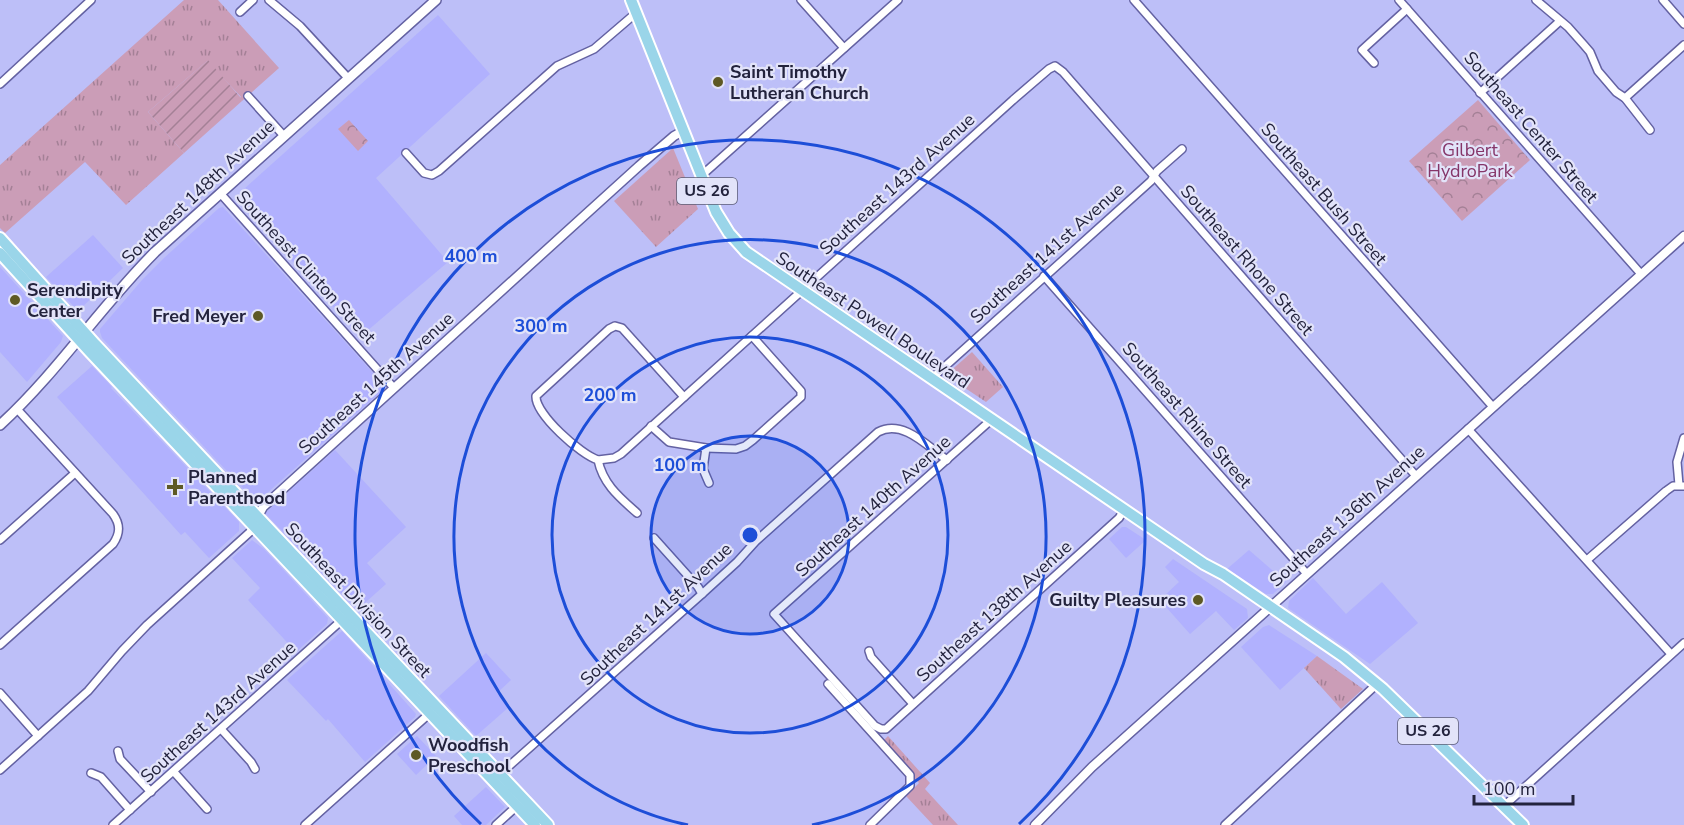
<svg xmlns="http://www.w3.org/2000/svg" width="1684" height="825" font-family="'Nunito Sans',sans-serif">
	<defs>
		<pattern id="grass-tufts" width="24" height="20" patternUnits="userSpaceOnUse" patternTransform="scale(1.5)"><rect width="24" height="20" fill="#cb9db7"/><path d="M3 7l-1-3M5 7V3M7 7l1-3M15 17l-1-3M17 17v-4M19 17l1-3" fill="none" stroke="#a48096"/></pattern>
		<pattern id="park-crowns" width="20" height="18" patternUnits="userSpaceOnUse" patternTransform="scale(1.5)"><rect width="20" height="18" fill="#cb9db7"/><path d="M2 6a3 3 0 1 1 6 0M12 15a3 3 0 1 1 6 0" fill="none" stroke="#a48096"/></pattern>
		<pattern id="garden-furrows" width="10" height="10" patternUnits="userSpaceOnUse" patternTransform="scale(1.5)"><rect width="10" height="10" fill="#cb9db7"/><path d="M-1 1l2-2M0 10L10 0M9 11l2-2" fill="none" stroke="#a48096"/></pattern>
	</defs>
	<rect width="100%" height="100%" fill="#bdbff8"/>
	<g fill="#b1b1fe">
		<path d="M 438,15 L 490,74 L 376,178 L 448,262 L 360,337 L 235,197 Z"/>
		<path d="M 223,207 L 384,385 L 383,390 L 257,502 L 255,501 L 102,338 L 100,332 L 100,329 L 142,280 L 164,258 L 219,208 Z"/>
		<path d="M 93,235 L 123,268 L 78,311 L 46,277 Z"/>
		<path d="M 0,267 L 63,336 L 61,342 L 27,382 L 0,352 Z"/>
		<path d="M 92,366 L 112,387 L 111,388 L 239,522 L 239,531 L 209,558 L 185,532 L 181,535 L 57,397 Z"/>
		<path d="M 335,450 L 406,527 L 367,563 L 386,584 L 357,610 L 265,513 Z"/>
		<path d="M 1122,527 L 1126,527 L 1146,540 L 1126,558 L 1109,539 Z"/>
		<path d="M 252,540 L 264,549 L 328,618 L 327,624 L 296,652 L 248,600 L 260,588 L 232,558 Z"/>
		<path d="M 1249,550 L 1286,582 L 1273,594 L 1266,594 L 1227,569 Z"/>
		<path d="M 1173,559 L 1247,609 L 1248,618 L 1234,630 L 1216,611 L 1190,634 L 1166,607 L 1164,596 L 1179,582 L 1165,567 Z"/>
		<path d="M 1313,578 L 1346,614 L 1382,582 L 1418,623 L 1370,664 L 1288,608 L 1289,601 Z"/>
		<path d="M 1269,625 L 1317,656 L 1280,690 L 1241,647 L 1263,627 Z"/>
		<path d="M 342,631 L 416,714 L 415,717 L 365,762 L 328,719 L 326,721 L 287,680 Z"/>
		<path d="M 486,653 L 511,680 L 497,693 L 509,707 L 476,736 L 439,696 Z"/>
		<path d="M 417,736 L 436,756 L 416,775 L 397,754 Z"/>
		<path d="M 486,787 L 505,807 L 486,825 L 462,825 L 454,816 Z"/>
	</g>
	<g fill="url(#grass-tufts)">
		<path d="M 184,0 L 218,0 L 279,68 L 242,101 L 239,99 L 241,97 L 207,61 L 148,112 L 184,153 L 126,205 L 85,162 L 5,233 L 0,228 L 0,165 Z"/>
		<path d="M 673,148 L 698,209 L 656,247 L 614,201 Z"/>
		<path d="M 972,352 L 1003,387 L 986,402 L 950,378 L 947,374 Z"/>
		<path d="M 1317,656 L 1363,689 L 1341,709 L 1304,668 Z"/>
		<path d="M 888,736 L 930,783 L 925,789 L 958,825 L 933,825 L 906,796 L 919,783 L 882,742 Z"/>
	</g>
	<g fill="url(#park-crowns)">
		<path d="M 1478,100 L 1530,160 L 1462,221 L 1409,161 Z"/>
		<path d="M 349,120 L 368,141 L 358,151 L 338,129 Z"/>
	</g>
	<path fill="url(#garden-furrows)" d="M 208,60 L 241,98 L 240,99 L 242,101 L 184,153 L 148,112 Z"/>
	<g fill="none" stroke-linecap="round" stroke-linejoin="round">
		<defs>
			<g id="minor">
				<path d="M 269,0 L 300,26 L 348,78"/>
				<path d="M 801,0 L 844,48"/>
				<path d="M 1134,0 L 1493,407"/>
				<path d="M 1399,0 L 1641,274"/>
				<path d="M 1536,0 L 1568,27 L 1584,45 L 1590,52 L 1598,71 L 1616,92 L 1625,98 L 1650,130"/>
				<path d="M 1663,0 L 1684,24"/>
				<path d="M 240,12 L 253,0"/>
				<path d="M 1374,63 L 1362,50 L 1407,9"/>
				<path d="M 0,84 L 91,0"/>
				<path d="M 1480,93 L 1560,21"/>
				<path d="M 248,96 L 284,136"/>
				<path d="M 1625,98 L 1684,45"/>
				<path d="M 406,153 L 424,173 L 432,175 L 439,171 L 557,66 L 594,49 L 636,13"/>
				<path d="M 701,176 L 898,0"/>
				<path d="M 220,193 L 394,388"/>
				<path d="M 1044,276 L 1307,574"/>
				<path d="M 931,379 L 1151,181 L 1157,171 L 1182,149"/>
				<path d="M 991,420 L 774,614 L 875,726 L 881,729 L 886,729 L 1119,518 L 1124,510"/>
				<path d="M 651,426 L 669,442 L 706,448 L 736,449 L 745,446 L 753,440 L 801,397 L 801,391 L 752,336"/>
				<path d="M 1468,429 L 1671,654"/>
				<path d="M 706,448 L 703,469 L 709,483"/>
				<path d="M 598,460 L 614,458 L 621,454 L 1013,100 L 1049,69 L 1055,66 L 1063,72 L 1416,476"/>
				<path d="M 1679,485 L 1677,462 L 1684,438"/>
				<path d="M 637,513 C 619,497 603,484 598,460 C 581,455 535,414 536,396 L 609,329 L 615,326 L 622,328 L 684,397"/>
				<path d="M 654,538 L 698,587 L 702,594"/>
				<path d="M 0,540 L 75,473"/>
				<path d="M 1587,560 L 1666,491 L 1673,486 L 1684,486"/>
				<path d="M 0,645 L 113,544 C 120,534 121,525 113,514 L 17,409"/>
				<path d="M 869,651 L 871,657 L 913,704"/>
				<path d="M 828,684 L 910,775 L 910,786 L 870,825"/>
				<path d="M 0,693 L 38,736"/>
				<path d="M 221,729 L 251,762 L 255,769"/>
				<path d="M 118,751 L 120,759 L 151,792"/>
				<path d="M 0,770 L 88,691 L 122,651 L 147,625 L 250,532 L 253,526"/>
				<path d="M 174,772 L 207,809"/>
				<path d="M 91,773 L 101,777 L 130,810"/>
				<path d="M 500,774 L 702,594 L 737,562 L 756,541 L 878,432 C 903,419 927,446 947,460"/>
				<path d="M 1504,806 L 1684,643"/>
				<path d="M 113,825 L 342,620"/>
				<path d="M 305,825 L 429,714"/>
				<path d="M 496,825 L 517,806"/>
				<path d="M 1225,825 L 1377,684"/>
			</g>
			<g id="tertiary">
				<path d="M 256,520 L 263,507 L 639,166 L 674,136 L 683,131"/>
				<path d="M 1035,825 L 1092,767 L 1684,236"/>
			</g>
			<path id="secondary" d="M 0,425 C 57,373 100,307 155,252 L 436,0"/>
			<g id="primary">
				<path d="M 631,0 L 716,212 L 729,233 L 746,252 L 1204,564 L 1223,574 L 1344,657 L 1383,689 L 1523,825"/>
				<path d="M 0,238 L 95,344 L 548,825"/>
				<path d="M 0,253 L 89,351 L 535,825"/>
			</g>
		</defs>
		<use href="#minor" stroke="#6462a2" stroke-width="10"/>
		<use href="#tertiary" stroke="#6462a2" stroke-width="11"/>
		<use href="#secondary" stroke="#6462a2" stroke-width="12"/>
		<use href="#primary" stroke="#fff" stroke-width="14"/>
		<use href="#minor" stroke="#fff" stroke-width="7"/>
		<use href="#tertiary" stroke="#fff" stroke-width="8"/>
		<use href="#secondary" stroke="#fff" stroke-width="9"/>
		<use href="#primary" stroke="#9ad5e9" stroke-width="10"/>
	</g>
	<circle cx="750" cy="535" r="99" fill="#1d4ed8" fill-opacity=".12"/>
	<g fill="none" stroke="#1d4ed8" stroke-width="3">
		<circle cx="750" cy="535" r="99"/>
		<circle cx="750" cy="535" r="198"/>
		<path d="M688 825A296 296 0 1 1 812 825"/>
		<path d="M481 824A395 395 0 1 1 1019 824"/>
	</g>
	<g fill="#5e5925" stroke="#e2e3f9" stroke-width="2">
		<circle cx="718" cy="82" r="6"/>
		<circle cx="15" cy="300" r="6"/>
		<circle cx="258" cy="316" r="6"/>
		<path d="M172 478h6v6h6v6h-6v6h-6v-6h-6v-6h6z"/>
		<circle cx="1198" cy="600" r="6"/>
		<circle cx="416" cy="755" r="6"/>
	</g>
	<g text-anchor="middle" dominant-baseline="central" stroke-width="4.5" stroke-linejoin="round" paint-order="stroke">
		<g fill="#e2e3f9" stroke="#5c5d75" stroke-width="1.5">
			<rect x="677" y="178" width="60" height="26" rx="4.5"/>
			<rect x="1398" y="718" width="60" height="26" rx="4.5"/>
		</g>
		<g font-size="16" font-weight="bold" fill="#23233d">
			<text x="707" y="191">US 26</text>
			<text x="1428" y="731">US 26</text>
		</g>
		<g font-size="18" font-weight="bold" fill="#23233d" stroke="#e2e3f9" text-anchor="start">
			<text x="730" y="72">Saint Timothy<tspan x="730" dy="21">Lutheran Church</tspan></text>
			<text x="27" y="290">Serendipity<tspan x="27" dy="21">Center</tspan></text>
			<text x="246" y="316" text-anchor="end">Fred Meyer</text>
			<text x="188" y="477">Planned<tspan x="188" dy="21">Parenthood</tspan></text>
			<text x="1186" y="600" text-anchor="end">Guilty Pleasures</text>
			<text x="428" y="745">Woodfish<tspan x="428" dy="21">Preschool</tspan></text>
		</g>
		<g font-size="18" fill="#23233d" stroke="#e2e3f9">
			<text transform="translate(1531 127) rotate(49)">Southeast Center Street</text>
			<text transform="translate(897 184) rotate(-42)">Southeast 143rd Avenue</text>
			<text transform="translate(198 192) rotate(-43)">Southeast 148th Avenue</text>
			<text transform="translate(1324 194) rotate(49)">Southeast Bush Street</text>
			<text transform="translate(1047 253) rotate(-42)">Southeast 141st Avenue</text>
			<text transform="translate(1247 260) rotate(49)">Southeast Rhone Street</text>
			<text transform="translate(306 267) rotate(48)">Southeast Clinton Street</text>
			<text transform="translate(873 320) rotate(34)">Southeast Powell Boulevard</text>
			<text transform="translate(376 383) rotate(-42)">Southeast 145th Avenue</text>
			<text transform="translate(1187 415) rotate(49)">Southeast Rhine Street</text>
			<text transform="translate(873 506) rotate(-42)">Southeast 140th Avenue</text>
			<text transform="translate(1347 516) rotate(-42)">Southeast 136th Avenue</text>
			<text transform="translate(358 600) rotate(47)">Southeast Division Street</text>
			<text transform="translate(994 611) rotate(-42)">Southeast 138th Avenue</text>
			<text transform="translate(656 614) rotate(-43)">Southeast 141st Avenue</text>
			<text transform="translate(218 712) rotate(-42)">Southeast 143rd Avenue</text>
		</g>
		<g font-size="18" fill="#853569" stroke="#e2e3f9">
			<text x="1470" y="150">Gilbert<tspan x="1470" dy="21">HydroPark</tspan></text>
		</g>
	</g>
	<circle cx="750" cy="535" r="9" fill="#1d4ed8" stroke="#e2e3f9" stroke-width="3"/>
	<g font-size="18" text-anchor="middle" font-weight="bold" fill="#1d4ed8" stroke="#e2e3f9" stroke-width="4.5" stroke-linejoin="round" paint-order="stroke">
		<text x="471" y="262">400 m</text>
		<text x="541" y="332">300 m</text>
		<text x="610" y="401">200 m</text>
		<text x="680" y="471">100 m</text>
	</g>
	<path d="M1474 795v9h99v-9" fill="none" stroke="#23233d" stroke-width="3"/>
	<text x="1483" y="795" font-size="18" fill="#23233d" stroke="#e2e3f9" stroke-width="4.5" paint-order="stroke">100 m</text>
</svg>
